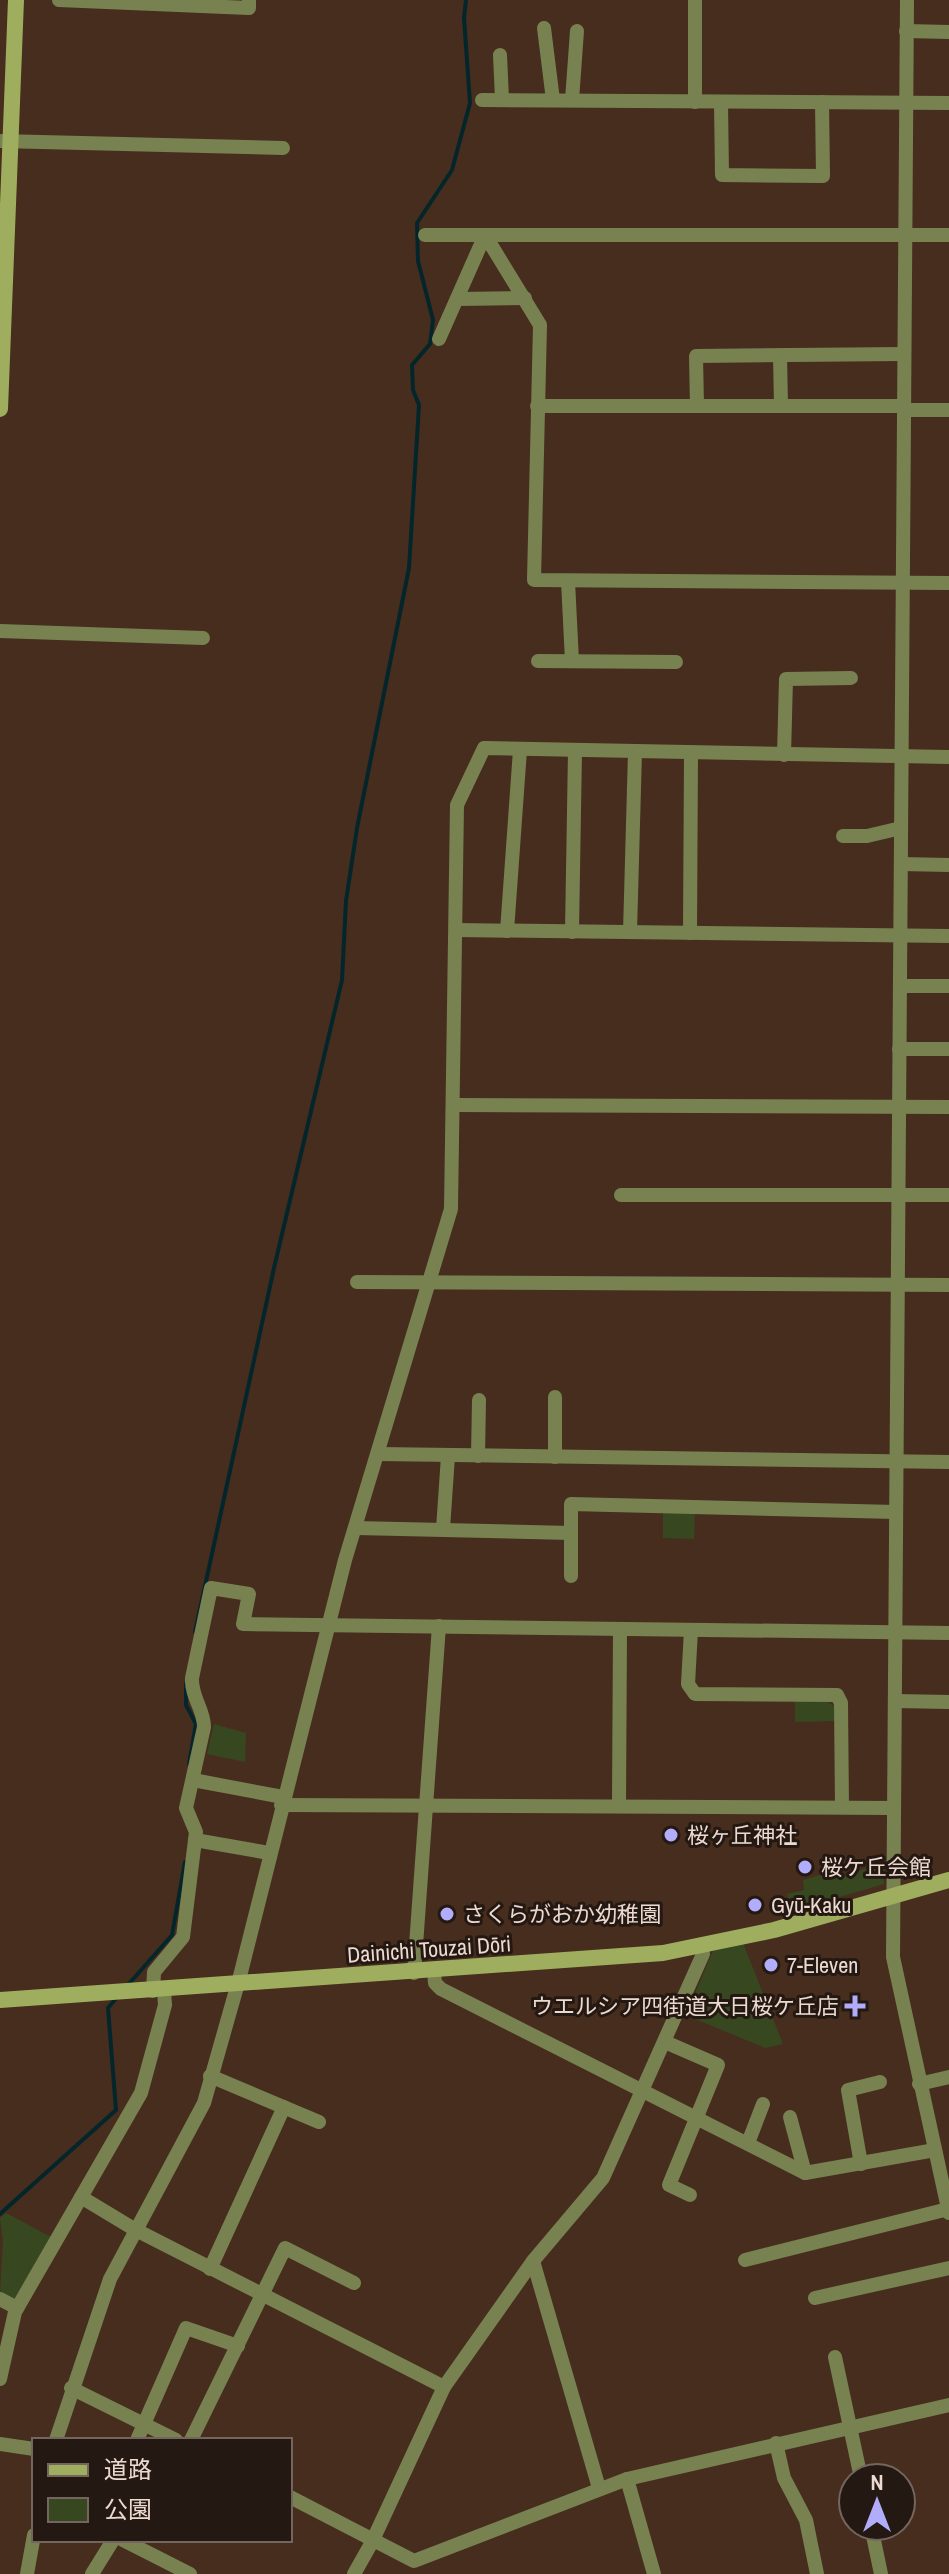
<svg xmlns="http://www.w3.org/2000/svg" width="949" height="2574" font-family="'Archivo Narrow','Noto Sans JP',sans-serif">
	<rect width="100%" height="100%" fill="#472d1e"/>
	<g fill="#374820">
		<path d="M 663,1510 L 695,1511 L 694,1539 L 663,1538 Z"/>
		<path d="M 795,1699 L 821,1699 L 835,1706 L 835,1721 L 795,1722 Z"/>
		<path d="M 214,1724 L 246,1733 L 245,1762 L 207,1754 Z"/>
		<path d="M 884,1863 L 884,1884 L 791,1911 L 787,1894 L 804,1890 L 803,1880 L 837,1870 L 839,1877 Z"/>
		<path d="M 743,1943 L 783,2044 L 765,2048 L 686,2015 L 713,1951 Z"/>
		<path d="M 6,2213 L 51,2237 L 18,2300 L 12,2301 L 0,2294 L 3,2241 L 0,2218 Z"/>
	</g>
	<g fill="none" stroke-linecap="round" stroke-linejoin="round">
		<g stroke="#04262b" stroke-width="4">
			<path d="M 195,1632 L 274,1268 L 342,980 L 346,901 L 357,828 L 409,568 L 419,405 L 413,390 L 412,365 L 430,344 L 433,320 L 418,261 L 417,223 L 452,170 L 470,103 L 464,18 L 466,0"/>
			<path d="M 186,1684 L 186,1705 L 196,1724 L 189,1764"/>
			<path d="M 127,1986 L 172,1935 L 185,1862"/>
			<path d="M 0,2214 L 116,2110 L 108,2008 L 118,1996"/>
		</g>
		<g stroke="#788251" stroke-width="14">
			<path d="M 59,0 L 249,8 L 249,0"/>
			<path d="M 907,0 L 893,1957 L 949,2213"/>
			<path d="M 544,28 L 553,100"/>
			<path d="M 906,31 L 949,32"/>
			<path d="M 500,55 L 502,99"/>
			<path d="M 482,100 L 949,103"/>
			<path d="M 572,100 L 577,31"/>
			<path d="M 695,102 L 695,0"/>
			<path d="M 721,102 L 722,175 L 823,176 L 822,102"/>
			<path d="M 0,141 L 283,148"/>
			<path d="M 425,235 L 485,235 L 439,339"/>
			<path d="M 485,235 L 540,325 L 534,580 L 949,583"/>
			<path d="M 485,235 L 949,235"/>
			<path d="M 457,299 L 525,298"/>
			<path d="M 780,355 L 781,406"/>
			<path d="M 537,406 L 904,406"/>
			<path d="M 697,406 L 696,356 L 904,354"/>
			<path d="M 904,410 L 949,410"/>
			<path d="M 568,581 L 572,661"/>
			<path d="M 0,631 L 203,638"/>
			<path d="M 538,661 L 676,662"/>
			<path d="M 784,755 L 786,679 L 851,678"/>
			<path d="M 843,836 L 867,836 L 901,828"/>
			<path d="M 901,864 L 949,865"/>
			<path d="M 457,930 L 949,936"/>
			<path d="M 507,931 L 520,750"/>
			<path d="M 572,932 L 575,751"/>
			<path d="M 630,932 L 635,752"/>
			<path d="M 690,933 L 691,753"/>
			<path d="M 900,986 L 949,986"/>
			<path d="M 899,1049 L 949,1049"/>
			<path d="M 455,1105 L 949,1107"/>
			<path d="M 621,1195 L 949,1195"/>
			<path d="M 357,1282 L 949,1285"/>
			<path d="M 555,1397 L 555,1457"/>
			<path d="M 378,1454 L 949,1462"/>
			<path d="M 478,1456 L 479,1400"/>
			<path d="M 356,1528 L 571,1533"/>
			<path d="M 443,1529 L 448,1456"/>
			<path d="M 571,1576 L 571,1504 L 896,1512"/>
			<path d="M 691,1630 L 688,1684 L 695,1694 L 837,1695 L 841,1703 L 842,1807"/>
			<path d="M 895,1701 L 949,1702"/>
			<path d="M 193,1780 L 283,1797"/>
			<path d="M 619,1804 L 620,1629"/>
			<path d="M 281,1805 L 894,1808"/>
			<path d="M 195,1840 L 269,1853"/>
			<path d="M 434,1971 L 435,1983 L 441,1989 L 805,2173 L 935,2150"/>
			<path d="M 414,1973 L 439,1626"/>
			<path d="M 153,1991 L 154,1972 L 183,1937 L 196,1832 L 186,1808 L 204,1727 C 204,1709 191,1697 192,1678 L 211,1588 L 249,1594 L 243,1624 L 949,1633"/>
			<path d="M 665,2042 L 718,2065 L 669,2185 L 690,2195"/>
			<path d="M 210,2076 L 319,2122"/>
			<path d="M 919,2084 L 949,2077"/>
			<path d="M 790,2117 L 805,2173"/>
			<path d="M 748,2143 L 763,2104"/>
			<path d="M 861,2164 L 848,2090 L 880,2082"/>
			<path d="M 81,2197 L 134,2229 L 444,2387"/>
			<path d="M 745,2260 L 948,2209"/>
			<path d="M 533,2261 L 599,2488"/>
			<path d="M 210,2269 L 284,2107"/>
			<path d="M 815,2298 L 949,2268"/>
			<path d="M 0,2299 L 17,2308"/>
			<path d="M 835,2357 L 861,2478"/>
			<path d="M 0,2379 L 15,2312 L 141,2093 L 165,2005 L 164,1991"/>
			<path d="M 71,2388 L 176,2440"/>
			<path d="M 56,2440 L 110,2279 L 204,2103 L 240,1976 L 345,1560 L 451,1209 L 457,805 L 484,748 L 949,757"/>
			<path d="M 137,2440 L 186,2328 L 238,2346"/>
			<path d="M 191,2440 L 285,2248 L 354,2283"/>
			<path d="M 776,2443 L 784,2478 L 806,2520 L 817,2574"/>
			<path d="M 0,2444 L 34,2449"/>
			<path d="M 627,2479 L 654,2574"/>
			<path d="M 290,2497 L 414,2561 L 627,2479 L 949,2405"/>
			<path d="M 871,2526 L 881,2574"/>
			<path d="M 123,2540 L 190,2574"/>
			<path d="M 27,2574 L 34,2535"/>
			<path d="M 92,2574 L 113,2540"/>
			<path d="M 354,2574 L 372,2542 L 444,2387 L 533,2261 L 603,2178 L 703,1954 L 702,1947"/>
		</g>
		<g stroke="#9fae5e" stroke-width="16">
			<path d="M 0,409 L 16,0"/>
			<path d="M 0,2000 L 663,1953 L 774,1930 L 949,1880"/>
		</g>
	</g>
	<g fill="#b1adfa" stroke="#241812" stroke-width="3">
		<circle cx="671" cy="1835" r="8"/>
		<circle cx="805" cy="1867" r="8"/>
		<circle cx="755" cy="1905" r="8"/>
		<circle cx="447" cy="1914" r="8"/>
		<circle cx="771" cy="1965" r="8"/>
		<path d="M851 1994h8v8h8v8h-8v8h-8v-8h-8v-8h8z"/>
	</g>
	<g text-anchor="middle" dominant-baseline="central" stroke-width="6" stroke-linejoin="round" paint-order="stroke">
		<g font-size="22" fill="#ecdad1" stroke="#241812" text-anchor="start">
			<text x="687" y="1835">桜ヶ丘神社</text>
			<text x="821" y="1867">桜ケ丘会館</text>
			<text x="771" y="1905">Gyū-Kaku</text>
			<text x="463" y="1914">さくらがおか幼稚園</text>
			<text x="787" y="1965">7-Eleven</text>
			<text x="839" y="2006" text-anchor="end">ウエルシア四街道大日桜ケ丘店</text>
		</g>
		<g font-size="22" fill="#ecdad1" stroke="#241812">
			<text transform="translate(429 1949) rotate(-4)">Dainichi Touzai Dōri</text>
		</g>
	</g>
	<rect x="32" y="2438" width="260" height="104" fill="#241812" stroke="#74665e" stroke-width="2"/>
	<rect x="48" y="2464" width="40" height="12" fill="#9fae5e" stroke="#74665e" stroke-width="2"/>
	<text x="104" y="2478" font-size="24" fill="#ecdad1">道路</text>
	<rect x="48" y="2498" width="40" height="24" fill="#374820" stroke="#74665e" stroke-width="2"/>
	<text x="104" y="2518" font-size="24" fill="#ecdad1">公園</text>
	<g transform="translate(877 2502)"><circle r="38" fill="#241812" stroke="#74665e" stroke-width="2"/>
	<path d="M0-6L14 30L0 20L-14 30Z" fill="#b1adfa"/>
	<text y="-12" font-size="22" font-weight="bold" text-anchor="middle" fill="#ecdad1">N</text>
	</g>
</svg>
